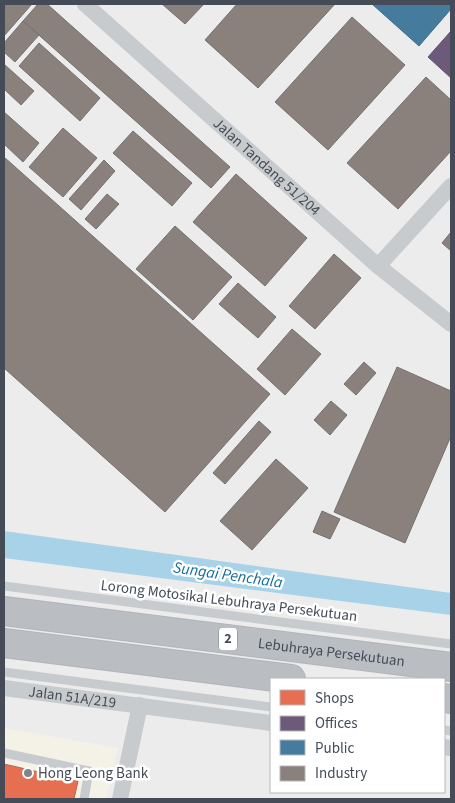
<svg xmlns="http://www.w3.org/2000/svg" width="455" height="803" font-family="'Source Sans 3',sans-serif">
	<rect width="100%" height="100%" fill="#edecec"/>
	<path fill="#f4f2e7" d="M 4,728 L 118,748 L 106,799 L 4,799 Z"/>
	<path fill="#a7d2e8" d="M 4,531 L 451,593 L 451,615 L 4,558 Z"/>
	<path fill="#e76f51" stroke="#b66453" d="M 4,764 L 78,781 L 74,799 L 4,799 Z"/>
	<path fill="#6d597a" stroke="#615570" d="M 451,31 L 451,78 L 428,57 Z"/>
	<path fill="#457b9d" stroke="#456d88" d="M 372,4 L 451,4 L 451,9 L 419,46 Z"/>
	<g fill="#8a817c" stroke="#757171">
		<path d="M 4,4 L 32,4 L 4,36 Z"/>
		<path d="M 38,4 L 47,4 L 230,167 L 211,188 L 23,21 Z"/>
		<path d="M 162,4 L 204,4 L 185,24 Z"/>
		<path d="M 237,4 L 335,4 L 258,88 L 205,40 Z"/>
		<path d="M 352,17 L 405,65 L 328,150 L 275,102 Z"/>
		<path d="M 23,21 L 39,35 L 15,62 L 4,52 L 4,43 Z"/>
		<path d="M 39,43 L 100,98 L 80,121 L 19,66 Z"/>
		<path d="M 5,65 L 34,91 L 21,105 L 4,89 Z"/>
		<path d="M 426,77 L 451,100 L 451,151 L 398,209 L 347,163 Z"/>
		<path d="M 4,112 L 39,143 L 23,162 L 4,144 Z"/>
		<path d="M 63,128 L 97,158 L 63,197 L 29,167 Z"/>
		<path d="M 133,131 L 192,183 L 172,206 L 113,153 Z"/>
		<path d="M 4,157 L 270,394 L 165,512 L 4,368 Z"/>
		<path d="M 104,160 L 115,171 L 81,210 L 69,199 Z"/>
		<path d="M 236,174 L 307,238 L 265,286 L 193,222 Z"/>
		<path d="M 107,194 L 119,204 L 96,229 L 85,219 Z"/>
		<path d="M 175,226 L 232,277 L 193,320 L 136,269 Z"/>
		<path d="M 451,232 L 451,251 L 442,243 Z"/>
		<path d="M 334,254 L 361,278 L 315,329 L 289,306 Z"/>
		<path d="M 238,283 L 276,317 L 258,338 L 219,304 Z"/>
		<path d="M 292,329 L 321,354 L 285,395 L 257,369 Z"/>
		<path d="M 364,362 L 376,373 L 356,395 L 344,384 Z"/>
		<path d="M 397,367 L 451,391 L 451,436 L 405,543 L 334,512 Z"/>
		<path d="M 331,401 L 347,415 L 330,435 L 314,420 Z"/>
		<path d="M 259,421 L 271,432 L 225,484 L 213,473 Z"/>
		<path d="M 276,459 L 308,488 L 252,550 L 220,521 Z"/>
		<path d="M 322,511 L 340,519 L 330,539 L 313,532 Z"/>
	</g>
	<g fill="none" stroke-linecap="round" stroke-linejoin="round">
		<defs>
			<g id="highway">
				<path id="s3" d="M 4,611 L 451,667"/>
				<path d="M 4,643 L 291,679"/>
				<path d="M 444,698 L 451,699"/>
			</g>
		</defs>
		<use href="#highway" stroke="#b2b4bb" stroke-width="30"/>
		<g stroke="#c8cbcd" stroke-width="9">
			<path d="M 4,586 L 451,644"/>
			<path d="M 4,672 L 271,707"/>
			<path d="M 444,730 L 451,731"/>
			<path d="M 4,753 L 89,771 L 84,799"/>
		</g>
		<g stroke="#c8cbcd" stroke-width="16">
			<path id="s1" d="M 85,4 L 378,266 L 451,324"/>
			<path d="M 378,266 L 451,186"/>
			<path id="s2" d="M 4,688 L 271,723"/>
			<path d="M 444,747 L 451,748"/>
			<path d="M 120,799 L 140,705"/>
		</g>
		<use href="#highway" stroke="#babdc2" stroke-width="28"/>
	</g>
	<circle fill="#80848b" stroke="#fff" stroke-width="2" cx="28" cy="773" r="5"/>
	<g text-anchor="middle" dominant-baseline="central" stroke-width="5" stroke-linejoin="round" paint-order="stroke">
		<rect fill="#fff" stroke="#7d8289" stroke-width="1" x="219" y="627.5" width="18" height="23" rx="4"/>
		<g font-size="14" font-weight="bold" fill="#454c57">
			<text x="228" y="639">2</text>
		</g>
		<g font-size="15" fill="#454c57" stroke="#fff">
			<text stroke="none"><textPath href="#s1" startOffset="244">Jalan Tandang 51/204</textPath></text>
			<text transform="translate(229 601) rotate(7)">Lorong Motosikal Lebuhraya Persekutuan</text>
			<text stroke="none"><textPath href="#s3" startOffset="330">Lebuhraya Persekutuan</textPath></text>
			<text stroke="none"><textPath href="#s2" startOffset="69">Jalan 51A/219</textPath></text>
		</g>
		<g font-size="15" fill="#454c57" stroke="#fff" text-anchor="start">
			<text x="38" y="773">Hong Leong Bank</text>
		</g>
		<g font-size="16" font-style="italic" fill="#146e9b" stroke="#fff">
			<text transform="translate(228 575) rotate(8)">Sungai Penchala</text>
		</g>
	</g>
	<rect width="455" height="803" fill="none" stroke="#454c57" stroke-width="10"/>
	<rect x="270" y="678" width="175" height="115" fill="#ffffff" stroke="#b5b7bc"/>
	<rect x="280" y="690" width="25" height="15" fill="#e76f51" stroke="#b5b7bc"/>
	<text x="315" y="703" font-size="15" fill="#454c57">Shops</text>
	<rect x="280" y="716" width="25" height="15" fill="#6d597a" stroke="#b5b7bc"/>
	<text x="315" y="728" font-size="15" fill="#454c57">Offices</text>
	<rect x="280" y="740" width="25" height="15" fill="#457b9d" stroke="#b5b7bc"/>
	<text x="315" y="753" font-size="15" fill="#454c57">Public</text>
	<rect x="280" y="766" width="25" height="15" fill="#8a817c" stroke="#b5b7bc"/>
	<text x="315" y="778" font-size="15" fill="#454c57">Industry</text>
</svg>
